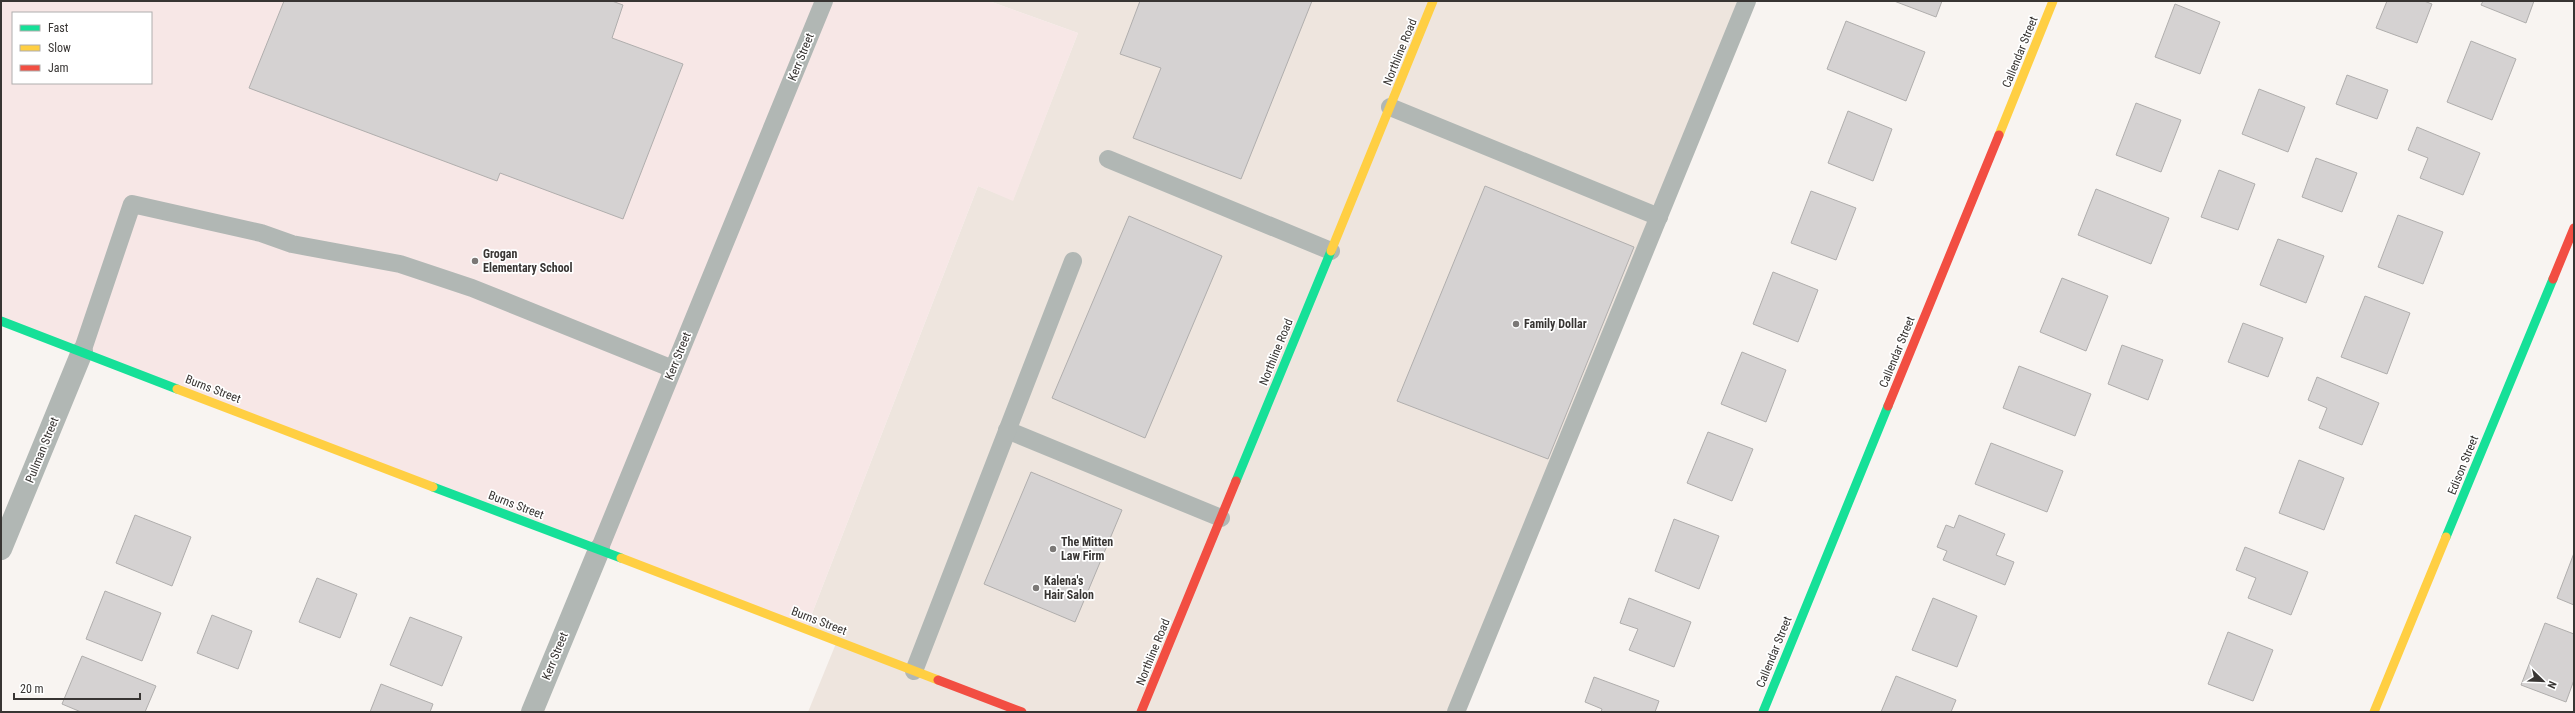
<svg xmlns="http://www.w3.org/2000/svg" width="2575" height="713" font-family="'Roboto Condensed',sans-serif">
	<rect width="100%" height="100%" fill="#f8f4f1"/>
	<path fill="#eee5de" d="M 989,1 L 1747,1 L 1456,712 L 808,712 L 837,641 L 806,629 L 978,186 L 1013,200 L 1078,33 Z"/>
	<path fill="#f7e7e6" fill-rule="evenodd" d="M 1,1 L 989,1 L 1078,33 L 1013,201 L 978,186 L 806,629 L 1,321 ZM 13,13 L 151,13 L 151,83 L 13,83 Z"/>
	<g fill="#d5d2d2" stroke="#b0aead">
		<path d="M 284,1 L 612,1 L 623,5 L 612,38 L 683,64 L 623,219 L 500,173 L 497,181 L 249,88 Z"/>
		<path d="M 1140,1 L 1312,1 L 1241,179 L 1133,138 L 1161,68 L 1120,54 Z"/>
		<path d="M 1894,1 L 1942,1 L 1936,17 Z"/>
		<path d="M 2387,1 L 2424,1 L 2432,4 L 2417,43 L 2376,28 Z"/>
		<path d="M 2483,1 L 2534,1 L 2526,23 L 2481,5 Z"/>
		<path d="M 2175,4 L 2220,22 L 2200,74 L 2155,57 Z"/>
		<path d="M 1846,21 L 1925,52 L 1906,101 L 1827,69 Z"/>
		<path d="M 2471,41 L 2516,59 L 2492,120 L 2447,102 Z"/>
		<path d="M 2347,75 L 2388,90 L 2377,119 L 2336,104 Z"/>
		<path d="M 2259,89 L 2305,107 L 2288,152 L 2242,134 Z"/>
		<path d="M 2136,103 L 2181,120 L 2161,172 L 2116,155 Z"/>
		<path d="M 1848,111 L 1892,129 L 1873,181 L 1828,163 Z"/>
		<path d="M 2417,127 L 2480,153 L 2463,195 L 2420,178 L 2428,158 L 2408,150 Z"/>
		<path d="M 2316,158 L 2357,173 L 2342,212 L 2302,197 Z"/>
		<path d="M 2219,170 L 2255,184 L 2238,230 L 2201,217 Z"/>
		<path d="M 1485,186 L 1634,247 L 1548,459 L 1397,401 Z"/>
		<path d="M 2096,189 L 2169,218 L 2151,264 L 2078,235 Z"/>
		<path d="M 1811,191 L 1856,208 L 1836,260 L 1791,243 Z"/>
		<path d="M 2398,215 L 2443,232 L 2423,284 L 2378,267 Z"/>
		<path d="M 1129,216 L 1222,256 L 1145,438 L 1052,398 Z"/>
		<path d="M 2278,239 L 2324,256 L 2306,303 L 2260,285 Z"/>
		<path d="M 1773,272 L 1818,290 L 1798,342 L 1753,324 Z"/>
		<path d="M 2062,278 L 2108,296 L 2086,351 L 2040,332 Z"/>
		<path d="M 2365,296 L 2410,313 L 2387,374 L 2341,357 Z"/>
		<path d="M 2243,323 L 2283,338 L 2268,377 L 2228,362 Z"/>
		<path d="M 2122,345 L 2163,360 L 2148,400 L 2108,384 Z"/>
		<path d="M 1742,352 L 1786,370 L 1766,422 L 1721,404 Z"/>
		<path d="M 2019,366 L 2091,394 L 2075,436 L 2003,408 Z"/>
		<path d="M 2317,377 L 2379,403 L 2362,445 L 2319,428 L 2327,408 L 2308,400 Z"/>
		<path d="M 1708,432 L 1753,449 L 1732,501 L 1687,483 Z"/>
		<path d="M 1991,443 L 2063,471 L 2047,512 L 1975,484 Z"/>
		<path d="M 2299,460 L 2344,478 L 2324,530 L 2279,513 Z"/>
		<path d="M 1031,472 L 1122,510 L 1075,622 L 984,584 Z"/>
		<path d="M 135,515 L 191,537 L 172,586 L 116,563 Z"/>
		<path d="M 1959,515 L 2005,534 L 1996,555 L 2014,562 L 2005,585 L 1943,560 L 1947,551 L 1937,547 L 1946,525 L 1954,528 Z"/>
		<path d="M 1674,519 L 1719,536 L 1699,589 L 1655,571 Z"/>
		<path d="M 2245,547 L 2308,572 L 2291,615 L 2248,598 L 2256,578 L 2236,570 Z"/>
		<path d="M 2574,553 L 2574,605 L 2557,598 Z"/>
		<path d="M 317,578 L 357,594 L 340,638 L 299,622 Z"/>
		<path d="M 105,591 L 161,613 L 142,661 L 86,639 Z"/>
		<path d="M 1629,598 L 1691,622 L 1674,667 L 1629,650 L 1638,629 L 1620,623 Z"/>
		<path d="M 1933,598 L 1977,616 L 1957,667 L 1912,650 Z"/>
		<path d="M 212,615 L 252,631 L 238,669 L 197,653 Z"/>
		<path d="M 410,617 L 462,637 L 442,686 L 390,665 Z"/>
		<path d="M 2545,623 L 2574,634 L 2574,680 L 2566,702 L 2521,685 Z"/>
		<path d="M 2228,632 L 2273,650 L 2253,701 L 2208,684 Z"/>
		<path d="M 82,656 L 156,686 L 145,712 L 81,712 L 62,704 Z"/>
		<path d="M 1896,676 L 1956,700 L 1951,712 L 1881,712 Z"/>
		<path d="M 1594,677 L 1659,701 L 1655,712 L 1601,712 L 1602,709 L 1585,702 Z"/>
		<path d="M 381,684 L 433,704 L 430,712 L 370,712 Z"/>
	</g>
	<g fill="none" stroke-linecap="round" stroke-linejoin="round">
		<g stroke="#b1b7b4" stroke-width="18">
			<path d="M 1390,107 L 1659,217"/>
			<path d="M 1108,159 L 1331,251"/>
			<path d="M 82,352 L 132,204 L 261,233 L 292,244 L 400,264 L 472,288 L 673,369"/>
			<path d="M 1007,430 L 1221,518"/>
			<path d="M 599,550 L 824,1"/>
			<path d="M 914,671 L 1073,261"/>
			<path d="M 1456,712 L 1747,1"/>
		</g>
		<g stroke="#b1b7b4" stroke-width="22">
			<path d="M 1,549 L 82,352"/>
			<path d="M 532,712 L 599,550"/>
		</g>
		<g stroke="#16e098" stroke-width="9">
			<path d="M 1,321 L 177,389"/>
			<path d="M 1236,481 L 1331,251"/>
			<path d="M 433,487 L 621,558"/>
			<path d="M 2446,537 L 2553,279"/>
			<path d="M 1763,712 L 1888,406"/>
		</g>
		<g stroke="#ffcf43" stroke-width="9">
			<path d="M 1999,135 L 2053,1"/>
			<path d="M 1331,251 L 1433,1"/>
			<path d="M 177,389 L 433,487"/>
			<path d="M 621,558 L 938,680"/>
			<path d="M 2374,712 L 2446,537"/>
		</g>
		<g stroke="#f24e42" stroke-width="9">
			<path d="M 2553,279 L 2574,228"/>
			<path d="M 1888,406 L 1999,135"/>
			<path d="M 938,680 L 1022,712"/>
			<path d="M 1141,712 L 1236,481"/>
		</g>
	</g>
	<g fill="#7b7876" stroke="#fff" stroke-width="1.5">
		<circle cx="475" cy="261" r="4"/>
		<circle cx="1516" cy="324" r="4"/>
		<circle cx="1053" cy="549" r="4"/>
		<circle cx="1036" cy="588" r="4"/>
	</g>
	<g text-anchor="middle" dominant-baseline="central" stroke-width="3.5" stroke-linejoin="round" paint-order="stroke">
		<g font-size="12" fill="#383533" stroke="#fff">
			<text transform="translate(1400 52) rotate(-68)">Northline Road</text>
			<text transform="translate(2020 52) rotate(-68)">Callendar Street</text>
			<text transform="translate(801 57) rotate(-68)">Kerr Street</text>
			<text transform="translate(1276 352) rotate(-68)">Northline Road</text>
			<text transform="translate(1897 352) rotate(-68)">Callendar Street</text>
			<text transform="translate(678 356) rotate(-68)">Kerr Street</text>
			<text transform="translate(213 389) rotate(21)">Burns Street</text>
			<text transform="translate(42 450) rotate(-68)">Pullman Street</text>
			<text transform="translate(2463 465) rotate(-68)">Edison Street</text>
			<text transform="translate(516 505) rotate(21)">Burns Street</text>
			<text transform="translate(819 621) rotate(21)">Burns Street</text>
			<text transform="translate(1153 652) rotate(-68)">Northline Road</text>
			<text transform="translate(1774 652) rotate(-68)">Callendar Street</text>
			<text transform="translate(555 656) rotate(-68)">Kerr Street</text>
		</g>
		<g font-size="12" font-weight="bold" fill="#383533" stroke="#fff" text-anchor="start">
			<text x="483" y="254">Grogan<tspan x="483" dy="14">Elementary School</tspan></text>
			<text x="1524" y="324">Family Dollar</text>
			<text x="1061" y="542">The Mitten<tspan x="1061" dy="14">Law Firm</tspan></text>
			<text x="1044" y="581">Kalena's<tspan x="1044" dy="14">Hair Salon</tspan></text>
		</g>
	</g>
	<rect width="2575" height="713" fill="none" stroke="#383533" stroke-width="4"/>
	<rect x="12" y="12" width="140" height="72" fill="#ffffff" stroke="#afaead"/>
	<rect x="20" y="25" width="20" height="6" fill="#16e098" stroke="#afaead"/>
	<text x="48" y="32" font-size="12" fill="#383533">Fast</text>
	<rect x="20" y="45" width="20" height="6" fill="#ffcf43" stroke="#afaead"/>
	<text x="48" y="52" font-size="12" fill="#383533">Slow</text>
	<rect x="20" y="65" width="20" height="6" fill="#f24e42" stroke="#afaead"/>
	<text x="48" y="72" font-size="12" fill="#383533">Jam</text>
	<g transform="translate(2543 681) rotate(113)" stroke="#ffffff" stroke-width="3" paint-order="stroke">
	<path d="M0-3L7 15L0 10L-7 15Z" fill="#383533"/>
	<text y="-6" font-size="11" font-weight="bold" text-anchor="middle" fill="#383533">N</text>
	</g>
	<path d="M14 693v6h126v-6" fill="none" stroke="#383533" stroke-width="2"/>
	<text x="20" y="693" font-size="12" fill="#383533" stroke="#ffffff" stroke-width="3" paint-order="stroke">20 m</text>
</svg>
